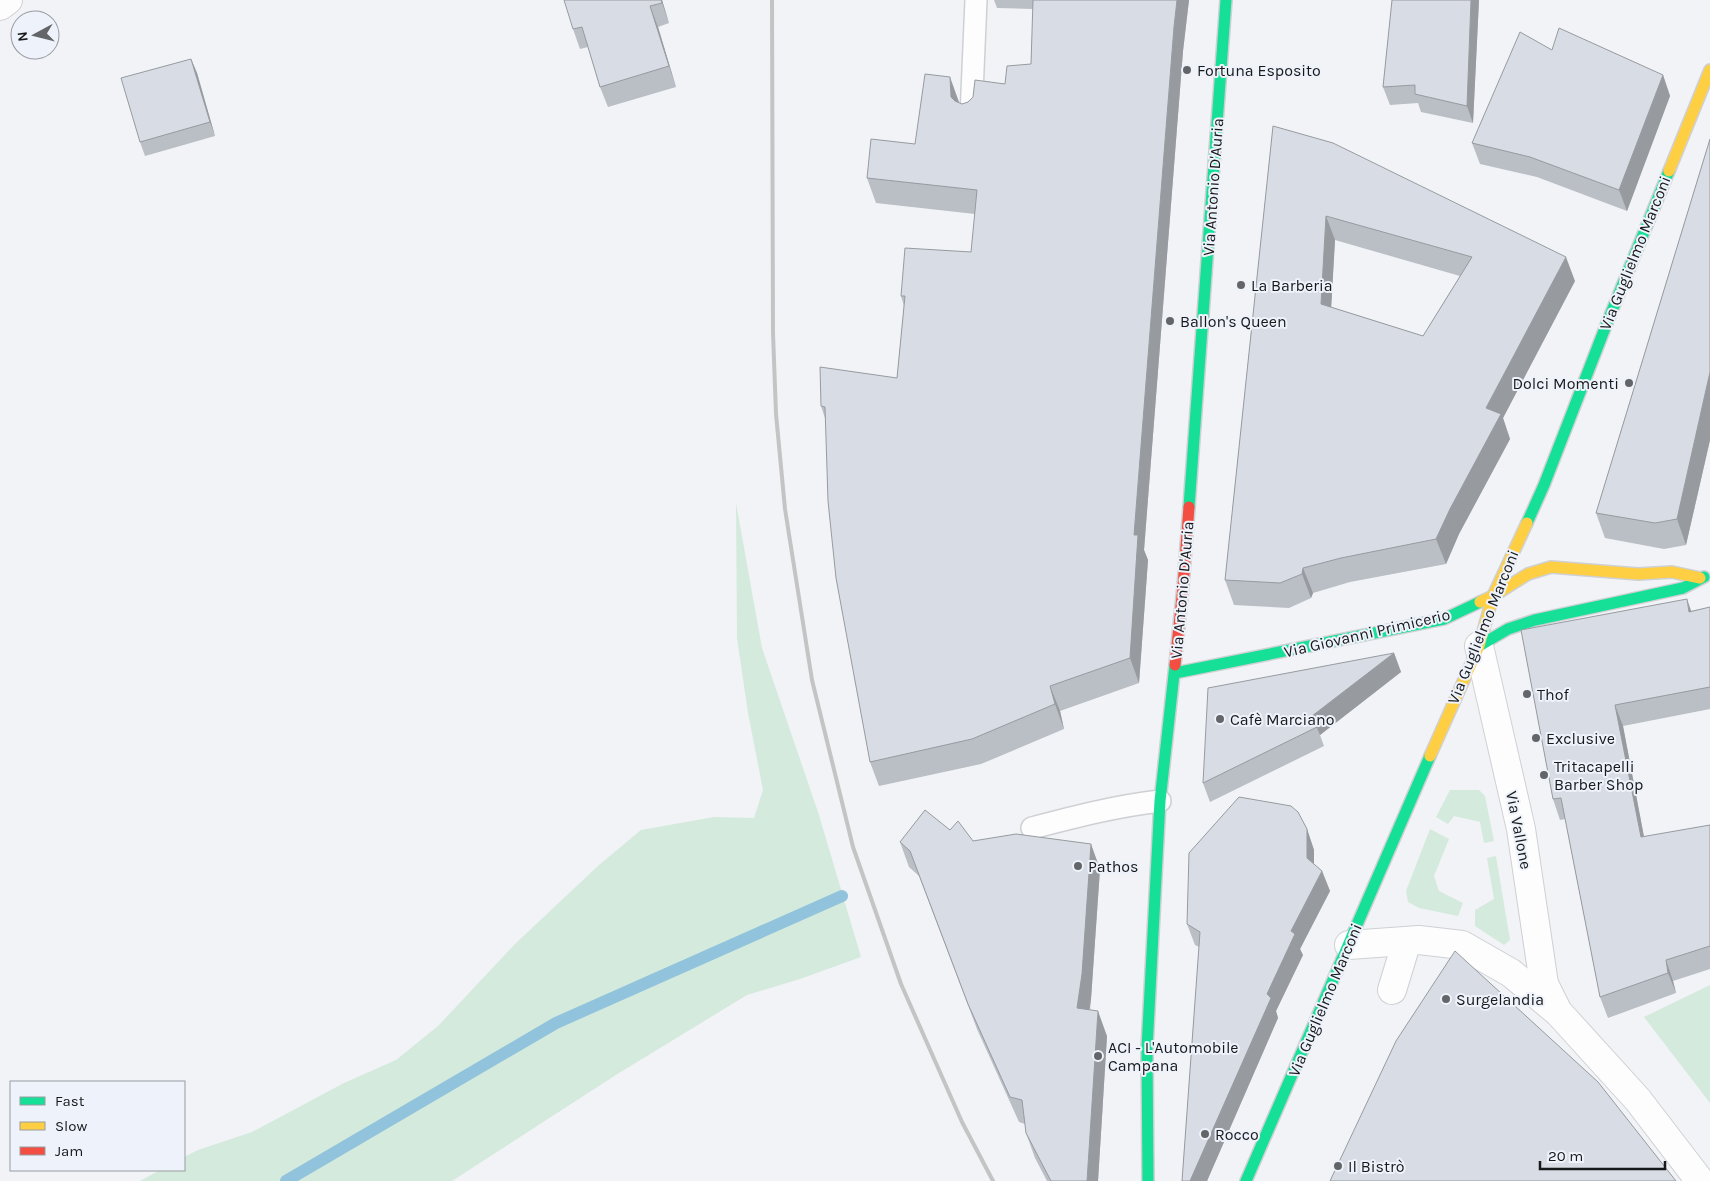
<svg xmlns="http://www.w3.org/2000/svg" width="1710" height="1181" font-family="Karla,sans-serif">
	<rect width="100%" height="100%" fill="#f1f3f7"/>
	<g fill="#d4eadc">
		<path d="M 736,503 L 762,648 L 819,815 L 861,957 L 800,979 L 747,995 L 619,1073 L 452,1181 L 140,1181 L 160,1170 L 184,1170 L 184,1157 L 198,1150 L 252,1132 L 344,1083 L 396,1060 L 438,1026 L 515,944 L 599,865 L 641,830 L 714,817 L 754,818 L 763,790 L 748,713 L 737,638 Z"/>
		<path d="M 1450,790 L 1479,790 L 1485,796 L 1494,841 L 1484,843 L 1480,822 L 1454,816 L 1448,824 L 1436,817 Z"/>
		<path d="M 1430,829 L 1449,839 L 1434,876 L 1439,891 L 1463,903 L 1458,916 L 1419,908 L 1408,902 L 1406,891 Z"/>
		<path d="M 1496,856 L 1510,940 L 1504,945 L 1475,926 L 1475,910 L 1494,899 L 1487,858 Z"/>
		<path d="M 1710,985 L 1710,1103 L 1644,1017 Z"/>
	</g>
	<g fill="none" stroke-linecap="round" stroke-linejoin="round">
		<path stroke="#91c3dc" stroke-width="12" d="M 286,1181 L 556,1023 L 842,896"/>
		<defs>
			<g id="lane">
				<path d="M 971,116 L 976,0"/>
				<path d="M 1032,828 C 1074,817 1116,806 1160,801"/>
			</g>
			<g id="street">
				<path d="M 0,6 L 8,0"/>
				<path d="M 1479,646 L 1521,829 L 1544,984 L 1556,1008"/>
				<path d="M 1349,945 L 1419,940 L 1462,945 L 1511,973 L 1559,1013 L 1638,1100 L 1700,1181"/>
				<path d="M 1392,990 L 1407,941"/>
			</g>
			<g id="fast">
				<path d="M 1189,507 L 1226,0"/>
				<path d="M 1527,523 L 1544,485 L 1605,328 L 1669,171"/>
				<path d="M 1479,646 L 1508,629 L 1535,620 L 1683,588 L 1704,577"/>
				<path d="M 1175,673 L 1444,619 L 1480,602"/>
				<path d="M 1148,1181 L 1147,1048 L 1160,801 L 1175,665"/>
				<path d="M 1246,1181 L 1430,756"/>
			</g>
			<g id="slow">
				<path d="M 1669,171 L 1710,70"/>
				<path d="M 1480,602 L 1493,596 L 1528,574 L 1551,567 L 1638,574 L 1672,572 L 1700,578"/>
				<path d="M 1430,756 L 1479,646 L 1493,596 L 1527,523"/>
			</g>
			<path id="jam" d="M 1175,665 L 1183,587 L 1189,507"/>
		</defs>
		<use href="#lane" stroke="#cfd0d3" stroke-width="24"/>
		<use href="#street" stroke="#cfd0d3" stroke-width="30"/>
		<use href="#fast" stroke="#cfd0d3" stroke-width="14"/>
		<use href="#slow" stroke="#cfd0d3" stroke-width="14"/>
		<use href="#jam" stroke="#cfd0d3" stroke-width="14"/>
		<use href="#lane" stroke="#fdfdfe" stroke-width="21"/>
		<use href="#street" stroke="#fdfdfe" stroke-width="28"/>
		<use href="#fast" stroke="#16e098" stroke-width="11"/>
		<use href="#slow" stroke="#ffcf43" stroke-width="11"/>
		<use href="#jam" stroke="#f24e42" stroke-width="11"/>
		<path stroke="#c4c4c5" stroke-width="4" d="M 772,0 L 773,333 L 776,414 L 785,509 L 812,680 L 853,847 L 901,984 L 962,1122 L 993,1181"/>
	</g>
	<g fill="#babec5" fill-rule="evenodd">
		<path d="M 662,0 L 669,23 L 658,27 L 676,87 L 608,107 L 600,87 L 588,47 L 580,49 L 573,29 Z"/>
		<path d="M 994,0 L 1189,0 L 1183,51 L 1144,550 L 1148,560 L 1139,683 L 1060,711 L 1064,729 L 981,764 L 879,786 L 870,762 L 825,418 L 821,406 L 897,378 L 904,306 L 901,296 L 971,252 L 975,214 L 876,203 L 867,178 L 915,144 L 959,102 L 959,103 L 962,104 L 968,102 L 1005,84 L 1031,64 L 1033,9 L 997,8 Z"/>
		<path d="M 1392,0 L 1479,0 L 1473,123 L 1421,112 L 1418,103 L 1390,105 L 1383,87 Z"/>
		<path d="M 191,59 L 197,73 L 215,136 L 145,156 L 140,142 Z"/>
		<path d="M 1663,75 L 1670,96 L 1627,211 L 1537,177 L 1480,164 L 1472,143 Z"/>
		<path d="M 1273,126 L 1575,281 L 1503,418 L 1510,439 L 1459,534 L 1446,564 L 1350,582 L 1313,593 L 1311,598 L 1289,608 L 1234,605 L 1225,580 ZM 1335,240 L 1460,276 L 1423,336 L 1331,307 Z"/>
		<path d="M 1710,139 L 1710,440 L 1686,545 L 1664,549 L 1605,538 L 1596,513 Z"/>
		<path d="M 1710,607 L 1710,709 L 1623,726 L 1644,837 L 1710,825 L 1710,969 L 1673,981 L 1676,993 L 1608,1018 L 1600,997 L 1565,819 L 1560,820 L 1553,799 L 1521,630 L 1691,611 Z"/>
		<path d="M 1394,653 L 1401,672 L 1320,735 L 1324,746 L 1210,802 L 1203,783 Z"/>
		<path d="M 1307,829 L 1314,850 L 1314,864 L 1322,871 L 1330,891 L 1300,949 L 1303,955 L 1276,1011 L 1278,1018 L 1207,1181 L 1182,1181 L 1199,947 L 1195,945 L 1187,924 Z"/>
		<path d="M 950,830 L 973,841 L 1100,869 L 1091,999 L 1090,1010 L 1107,1036 L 1098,1181 L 1047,1181 L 1035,1158 L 1026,1133 L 1025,1124 L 1019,1122 L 977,1029 L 919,876 L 909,867 L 900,842 Z"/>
	</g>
	<g fill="#979ba0">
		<path d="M 661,0 L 662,0 L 669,23 Z"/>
		<path d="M 1177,0 L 1189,0 L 1183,51 L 1144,550 L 1148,560 L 1139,683 L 1130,658 L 1134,535 L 1174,27 Z"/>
		<path d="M 1471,0 L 1479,0 L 1473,123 L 1467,106 Z"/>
		<path d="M 650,6 L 658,27 L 676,87 L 669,66 Z"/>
		<path d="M 191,59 L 197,73 L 215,136 L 210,122 Z"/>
		<path d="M 1663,75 L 1670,96 L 1627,211 L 1619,190 Z"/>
		<path d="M 950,77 L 959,102 L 960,121 L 951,97 Z"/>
		<path d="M 1326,216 L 1335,240 L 1330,329 L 1321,304 Z"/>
		<path d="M 1566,257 L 1575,281 L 1503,418 L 1510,439 L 1459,534 L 1446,564 L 1436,539 L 1486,408 Z"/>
		<path d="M 1710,372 L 1710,440 L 1686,545 L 1677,519 Z"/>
		<path d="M 1303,568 L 1313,593 L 1311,598 L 1302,574 Z"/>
		<path d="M 1687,599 L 1694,619 L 1689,612 Z"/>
		<path d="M 1394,653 L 1401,672 L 1320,735 L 1312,716 Z"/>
		<path d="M 1050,686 L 1060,711 L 1064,729 L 1055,704 Z"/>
		<path d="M 1615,705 L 1623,726 L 1648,858 L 1641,837 Z"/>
		<path d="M 1307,829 L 1314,850 L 1314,878 L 1307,858 Z"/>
		<path d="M 1091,844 L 1100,869 L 1091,999 L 1086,1033 L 1077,1008 Z"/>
		<path d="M 1322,871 L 1330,891 L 1300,949 L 1303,955 L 1276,1011 L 1278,1018 L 1207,1181 L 1190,1181 L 1267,994 L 1291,931 Z"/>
		<path d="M 1666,960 L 1673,981 L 1676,993 L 1668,973 Z"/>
		<path d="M 1098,1011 L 1107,1036 L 1098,1181 L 1087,1181 Z"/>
	</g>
	<g fill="#d8dde5" stroke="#979ba0" fill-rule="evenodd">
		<path d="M 564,0 L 661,0 L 662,3 L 650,6 L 669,66 L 600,87 L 582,27 L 573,29 Z"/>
		<path d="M 1033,0 L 1177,0 L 1174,27 L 1134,535 L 1138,535 L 1130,658 L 1050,686 L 1055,704 L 972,739 L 870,762 L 836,578 L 828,501 L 825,407 L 821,406 L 820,367 L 897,378 L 905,296 L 901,296 L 905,248 L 971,252 L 977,190 L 867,178 L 871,139 L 915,144 L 925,74 L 950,77 L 951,97 L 955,101 L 962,104 L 968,102 L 973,97 L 975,80 L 1005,84 L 1007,66 L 1031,64 Z"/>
		<path d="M 1392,0 L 1471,0 L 1467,106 L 1415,94 L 1415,85 L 1383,87 Z"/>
		<path d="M 1559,28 L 1663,75 L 1619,190 L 1530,157 L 1472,143 L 1520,32 L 1552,50 Z"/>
		<path d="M 191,59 L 210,122 L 140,142 L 121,78 Z"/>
		<path d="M 1273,126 L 1333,143 L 1566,257 L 1486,408 L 1501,414 L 1450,509 L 1436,539 L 1341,558 L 1303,568 L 1302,574 L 1280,583 L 1225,580 ZM 1326,216 L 1472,257 L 1423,336 L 1321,304 Z"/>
		<path d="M 1710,139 L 1710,372 L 1677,519 L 1655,523 L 1596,513 Z"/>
		<path d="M 1687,599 L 1689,612 L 1710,607 L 1710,687 L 1615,705 L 1641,837 L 1710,825 L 1710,946 L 1666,960 L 1668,973 L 1600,997 L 1561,798 L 1553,799 L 1521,630 Z"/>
		<path d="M 1394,653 L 1312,716 L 1317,727 L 1203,783 L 1208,688 Z"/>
		<path d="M 1239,797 L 1291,806 L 1298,812 L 1307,829 L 1307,858 L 1322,871 L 1291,931 L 1295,934 L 1267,994 L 1271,998 L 1190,1181 L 1182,1181 L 1200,932 L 1187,924 L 1189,853 Z"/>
		<path d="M 925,810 L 950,830 L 958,821 L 973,841 L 1016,834 L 1091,844 L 1082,974 L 1077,1008 L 1098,1011 L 1087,1181 L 1051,1181 L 1026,1133 L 1022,1100 L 1010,1097 L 968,1004 L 910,851 L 900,842 Z"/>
		<path d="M 1455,951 L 1598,1082 L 1676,1181 L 1330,1181 L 1396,1041 Z"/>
	</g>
	<g fill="#636568" stroke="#eef2fa" stroke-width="2">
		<circle cx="1187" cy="70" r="5"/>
		<circle cx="1241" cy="285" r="5"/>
		<circle cx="1170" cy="321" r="5"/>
		<circle cx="1629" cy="383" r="5"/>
		<circle cx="1527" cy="694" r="5"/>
		<circle cx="1220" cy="719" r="5"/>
		<circle cx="1536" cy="738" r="5"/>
		<circle cx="1544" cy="775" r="5"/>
		<circle cx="1078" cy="866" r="5"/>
		<circle cx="1446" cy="999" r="5"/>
		<circle cx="1098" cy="1056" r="5"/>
		<circle cx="1205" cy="1134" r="5"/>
		<circle cx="1338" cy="1166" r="5"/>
	</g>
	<g text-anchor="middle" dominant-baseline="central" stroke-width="4" stroke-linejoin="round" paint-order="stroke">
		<g font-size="16" fill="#17191b" stroke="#eef2fa" text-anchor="start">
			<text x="1197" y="70">Fortuna Esposito</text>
			<text x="1251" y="285">La Barberia</text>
			<text x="1180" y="321">Ballon's Queen</text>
			<text x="1619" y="383" text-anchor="end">Dolci Momenti</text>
			<text x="1537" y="694">Thof</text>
			<text x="1230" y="719">Cafè Marciano</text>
			<text x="1546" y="738">Exclusive</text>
			<text x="1554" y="766">Tritacapelli<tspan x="1554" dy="18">Barber Shop</tspan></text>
			<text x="1088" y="866">Pathos</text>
			<text x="1456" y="999">Surgelandia</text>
			<text x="1108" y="1047">ACI - L'Automobile<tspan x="1108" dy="18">Campana</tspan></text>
			<text x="1215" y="1134">Rocco</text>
			<text x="1348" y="1166">Il Bistrò</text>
		</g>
		<g font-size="16" fill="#17191b" stroke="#eef2fa">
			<text transform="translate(1213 187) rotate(-86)">Via Antonio D'Auria</text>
			<text transform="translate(1635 253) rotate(-68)">Via Guglielmo Marconi</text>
			<text transform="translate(1182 590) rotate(-85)">Via Antonio D'Auria</text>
			<text transform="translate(1483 627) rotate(-68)">Via Guglielmo Marconi</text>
			<text transform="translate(1367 633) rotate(-13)">Via Giovanni Primicerio</text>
			<text transform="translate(1519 830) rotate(79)">Via Vallone</text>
			<text transform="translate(1325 1000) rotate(-67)">Via Guglielmo Marconi</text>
		</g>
	</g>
	<rect x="10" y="1081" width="175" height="90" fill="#eef2fa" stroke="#989ba1"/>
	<rect x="20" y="1097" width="25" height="8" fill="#16e098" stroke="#989ba1"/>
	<text x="55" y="1106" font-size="15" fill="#17191b">Fast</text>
	<rect x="20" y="1122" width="25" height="8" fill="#ffcf43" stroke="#989ba1"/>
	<text x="55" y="1131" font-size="15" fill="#17191b">Slow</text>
	<rect x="20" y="1147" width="25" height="8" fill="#f24e42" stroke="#989ba1"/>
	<text x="55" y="1156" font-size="15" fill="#17191b">Jam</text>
	<g transform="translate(35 35) rotate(263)"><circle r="24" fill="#eef2fa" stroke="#989ba1"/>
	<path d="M0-4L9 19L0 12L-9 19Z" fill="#636568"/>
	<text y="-8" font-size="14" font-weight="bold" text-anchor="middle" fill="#17191b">N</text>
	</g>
	<path d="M1540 1161v8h125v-8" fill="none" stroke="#17191b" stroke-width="2.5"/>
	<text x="1548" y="1161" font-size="15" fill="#17191b" stroke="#eef2fa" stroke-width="4" paint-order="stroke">20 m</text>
</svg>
